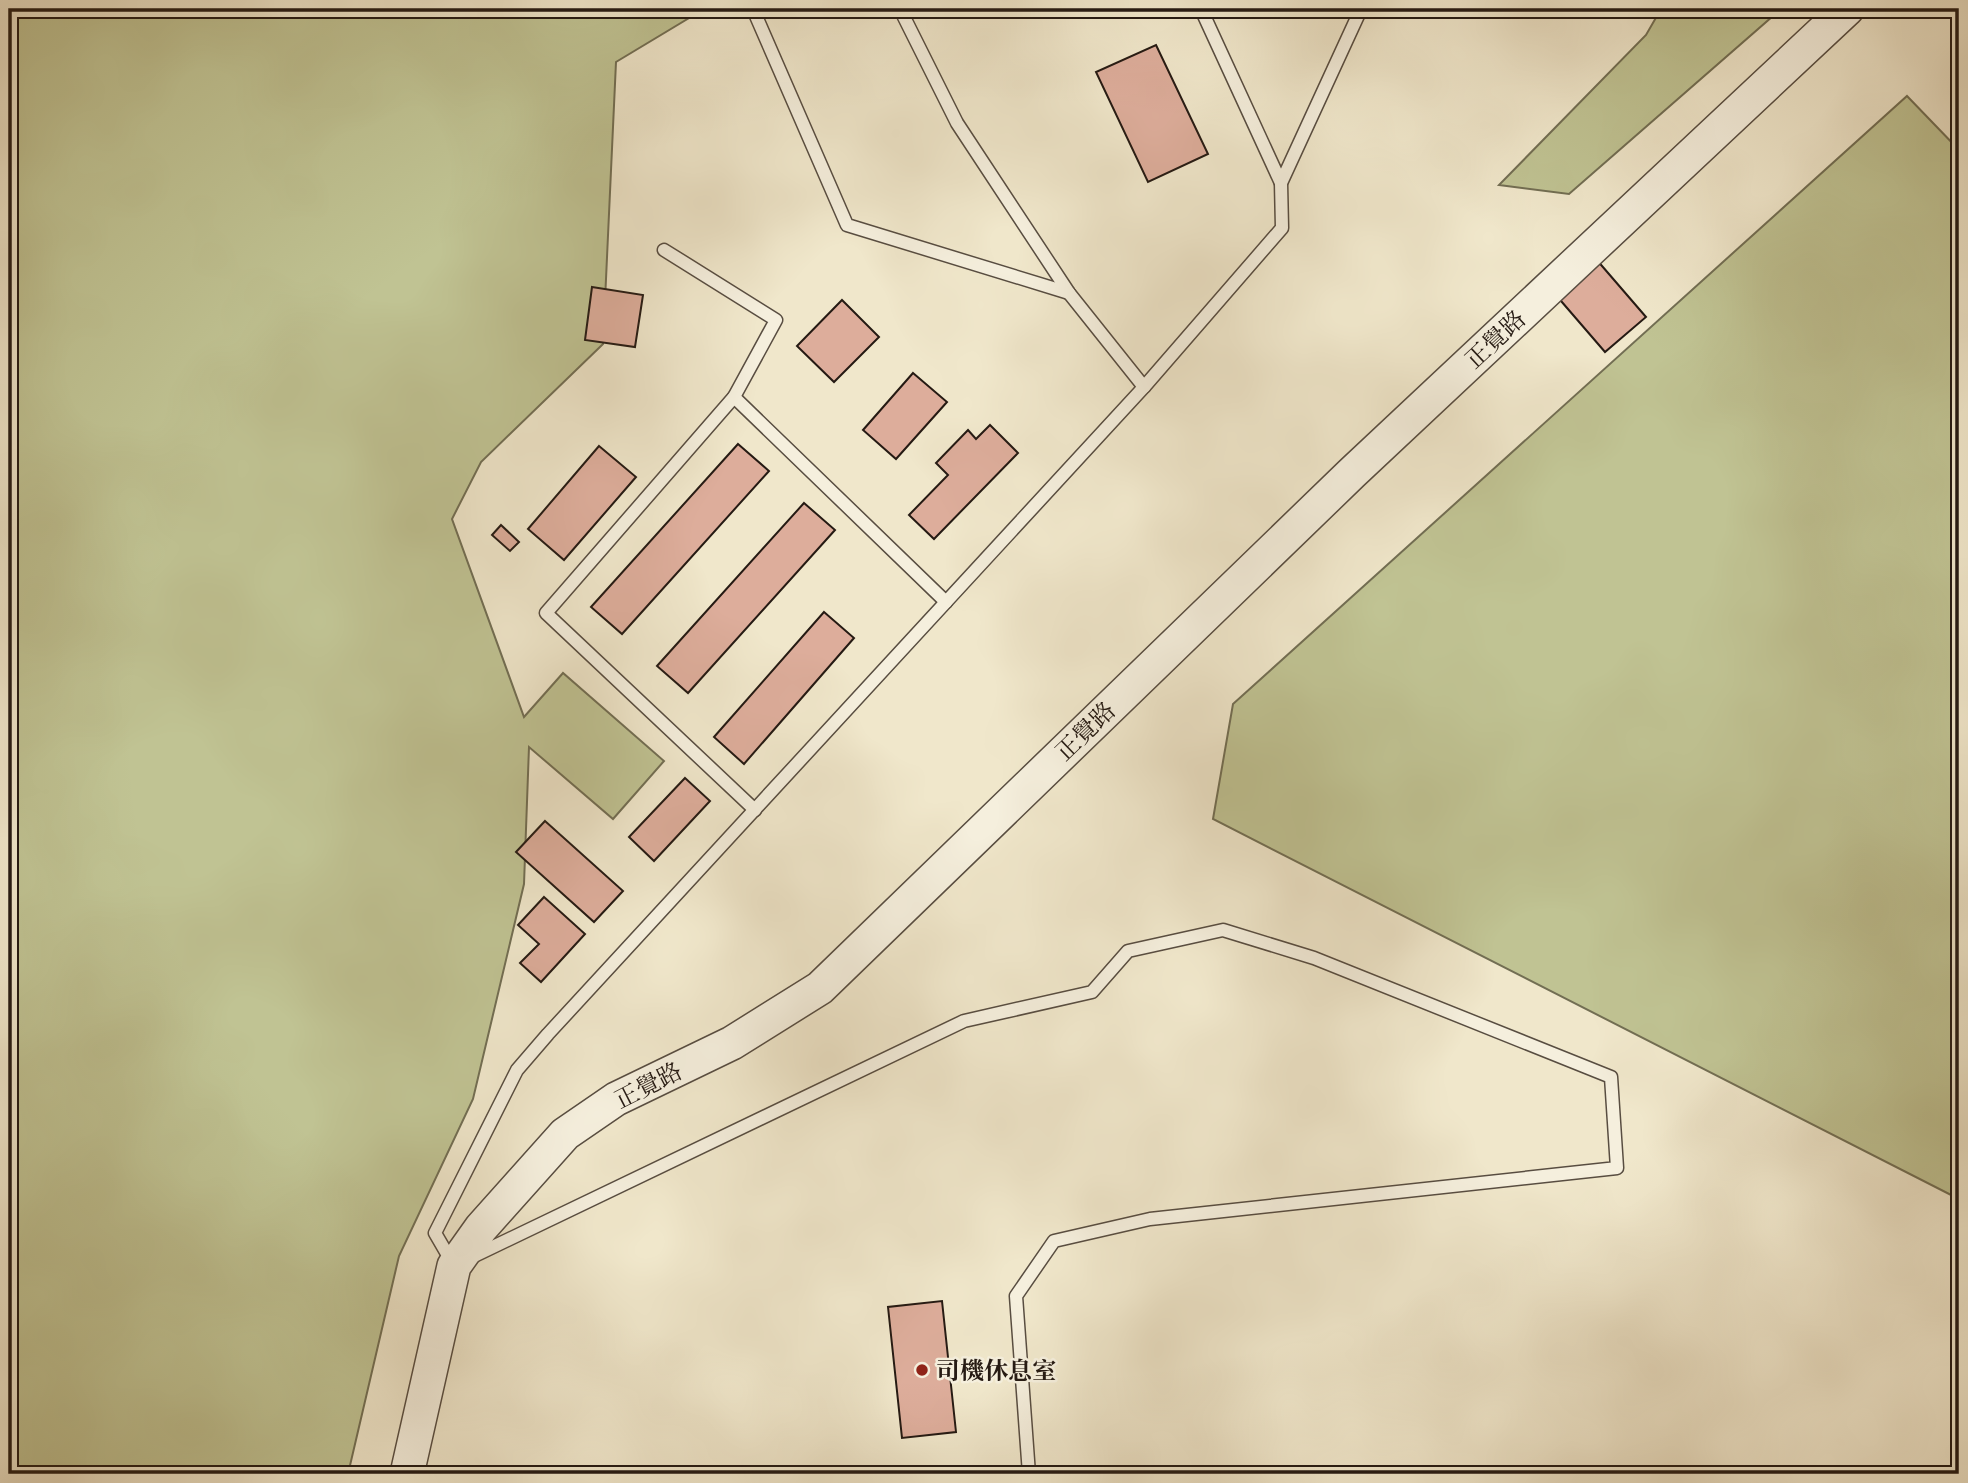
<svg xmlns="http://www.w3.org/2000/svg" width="1968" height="1483" font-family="'EB Garamond','Noto Serif TC',serif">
	<rect width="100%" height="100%" fill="#f0e7cb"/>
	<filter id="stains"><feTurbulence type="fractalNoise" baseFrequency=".00286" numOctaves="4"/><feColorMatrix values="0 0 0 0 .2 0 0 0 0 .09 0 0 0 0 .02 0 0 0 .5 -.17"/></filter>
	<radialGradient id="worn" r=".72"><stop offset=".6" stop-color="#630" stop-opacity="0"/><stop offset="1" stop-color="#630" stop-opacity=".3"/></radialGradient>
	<g fill="#c0c393" stroke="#726e53" stroke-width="2">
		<path d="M 9,9 L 704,9 L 616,62 L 603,344 L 481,462 L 452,519 L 524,717 L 563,673 L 664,761 L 613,819 L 529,747 L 524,884 L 473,1099 L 399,1256 L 348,1474 L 9,1474 Z"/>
		<path d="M 1661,9 L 1781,9 L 1569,194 L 1499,185 L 1646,35 Z"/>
		<path d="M 1907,96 L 1959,150 L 1959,1199 L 1213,819 L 1233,704 Z"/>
	</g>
	<g fill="#ddad9b" stroke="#251a13" stroke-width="2">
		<path d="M 1156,45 L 1208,154 L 1148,182 L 1096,72 Z"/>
		<path d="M 1596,259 L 1646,317 L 1605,352 L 1555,294 Z"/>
		<path d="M 592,287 L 643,295 L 635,347 L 585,340 Z"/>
		<path d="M 842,300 L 879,337 L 834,382 L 797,346 Z"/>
		<path d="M 913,373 L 947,402 L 896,459 L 863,430 Z"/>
		<path d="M 990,425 L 1018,453 L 934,539 L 909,515 L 948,475 L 936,463 L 968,430 L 976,439 Z"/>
		<path d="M 738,444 L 769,471 L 622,634 L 591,607 Z"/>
		<path d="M 599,446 L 636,477 L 564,560 L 528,529 Z"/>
		<path d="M 804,503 L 835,530 L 688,693 L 657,666 Z"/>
		<path d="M 501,525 L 519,542 L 510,551 L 492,535 Z"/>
		<path d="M 824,612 L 854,638 L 744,764 L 714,737 Z"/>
		<path d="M 685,778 L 710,801 L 654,861 L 629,837 Z"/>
		<path d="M 545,821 L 623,891 L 594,922 L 516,852 Z"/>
		<path d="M 544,897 L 585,934 L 541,982 L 520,963 L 539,944 L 518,925 Z"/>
		<path d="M 942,1301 L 956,1432 L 902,1438 L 888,1307 Z"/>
	</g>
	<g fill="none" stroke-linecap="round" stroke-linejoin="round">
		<defs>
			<g id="service">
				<path d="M 753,9 L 847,225 L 1069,293"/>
				<path d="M 900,9 L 957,123 L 1069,293 L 1144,387"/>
				<path d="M 1201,9 L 1281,183"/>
				<path d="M 664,250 L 776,320 L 734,397"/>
				<path d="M 755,810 L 546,613 L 734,397 L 946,602"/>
				<path d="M 472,1257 L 964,1021 L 1092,992 L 1128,951 L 1223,930 L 1314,958 L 1611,1077 L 1617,1168 L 1150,1219 L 1054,1241 L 1016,1296 L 1029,1474"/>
				<path d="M 453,1264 L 435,1233 L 517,1070 L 548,1034 L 1144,387 L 1282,228 L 1281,183 L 1361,9"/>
			</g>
			<path id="tertiary" d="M 407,1474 L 454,1266 L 481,1228 L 565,1134 L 616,1099 L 732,1043 L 820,988 L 1352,473 L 1847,9"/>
		</defs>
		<use href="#service" stroke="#584d41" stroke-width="15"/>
		<use href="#tertiary" stroke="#584d41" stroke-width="36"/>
		<use href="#service" stroke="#f5efdd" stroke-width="12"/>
		<use href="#tertiary" stroke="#f5efdd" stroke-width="33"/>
	</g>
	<circle fill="#8f2418" stroke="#f5efdd" stroke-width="2.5" cx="922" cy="1370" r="7"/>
	<g text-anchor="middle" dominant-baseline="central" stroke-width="5" stroke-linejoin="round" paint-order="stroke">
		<g font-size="24" fill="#251a13" stroke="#f5efdd">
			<text transform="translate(1495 339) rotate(-43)">正覺路</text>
			<text transform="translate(1085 731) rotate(-44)">正覺路</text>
			<text transform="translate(648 1085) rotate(-27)">正覺路</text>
		</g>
		<g font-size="24" font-weight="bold" fill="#251a13" stroke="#f5efdd" text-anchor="start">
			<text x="936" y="1370">司機休息室</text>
		</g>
	</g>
	<rect width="1968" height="1483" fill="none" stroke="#f0e7cb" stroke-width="35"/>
	<rect x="10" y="10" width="1947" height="1462" fill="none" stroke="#251a13" stroke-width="3.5"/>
	<rect x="18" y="18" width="1933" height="1448" fill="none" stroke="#251a13" stroke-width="2"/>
	<rect width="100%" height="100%" filter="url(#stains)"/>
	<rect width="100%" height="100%" fill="url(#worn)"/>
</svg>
